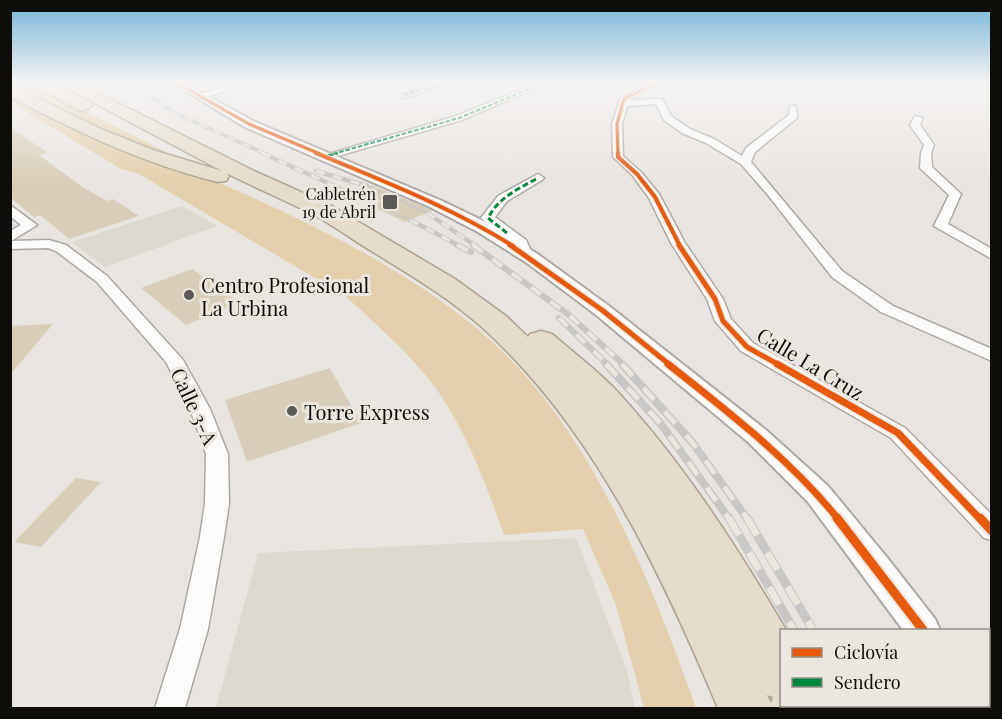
<svg xmlns="http://www.w3.org/2000/svg" width="1002" height="719" font-family="'Playfair Display',serif">
	<rect width="100%" height="100%" fill="#e8e5e1"/>
	<g fill="#ded9cf">
		<path d="M 182,206 L 217,226 L 105,267 L 72,242 Z"/>
		<path d="M 576,538 L 627,671 L 635,708 L 216,708 L 258,553 Z"/>
	</g>
	<g fill="#e4d0ad">
		<path d="M 21,83 L 30,83 L 174,156 L 170,158 L 149,152 L 20,90 Z"/>
		<path d="M 10,94 C 39,109 67,127 97,139 C 143,158 192,171 238,191 C 321,228 403,269 474,326 C 588,419 648,574 696,708 L 644,708 L 616,605 L 583,529 L 504,535 C 485,481 460,414 422,371 C 404,350 383,331 363,312 C 348,299 334,282 315,278 L 139,174 L 121,169 L 11,103 Z"/>
	</g>
	<g fill="#d9ceb9">
		<path d="M 10,127 L 48,153 L 39,155 L 81,186 L 107,201 L 113,199 L 139,216 L 69,239 L 40,215 L 34,217 L 10,197 Z"/>
		<path d="M 372,185 L 429,209 L 432,211 L 405,222 L 346,194 Z"/>
		<path d="M 192,269 L 239,302 L 186,325 L 141,288 Z"/>
		<path d="M 53,324 L 10,375 L 10,326 Z"/>
		<path d="M 330,368 L 361,423 L 247,462 L 225,400 Z"/>
		<path d="M 76,478 L 101,482 L 41,547 L 14,542 Z"/>
	</g>
	<g fill="none" stroke-linecap="round" stroke-linejoin="round">
		<defs>
			<g id="minor">
				<path d="M 236,83 L 248,83 L 199,99 L 195,96 Z"/>
				<path d="M 442,83 L 455,83 L 404,98 L 400,95 Z"/>
				<path d="M 537,83 L 548,83 L 462,120 L 331,158 L 327,159 L 322,156 L 456,116 Z"/>
				<path d="M 650,83 L 660,83 L 629,100 L 662,99 L 671,116 L 690,129 L 714,139 L 742,156 L 746,148 L 789,115 L 790,106 L 796,106 L 797,118 L 755,152 L 751,162 L 842,271 L 893,306 L 992,349 L 992,361 L 881,312 L 832,277 L 768,195 L 741,164 L 706,143 L 682,133 L 664,120 L 656,104 L 627,106 L 622,124 L 623,156 L 641,172 L 659,194 L 685,243 L 723,299 L 731,319 L 753,343 L 905,428 L 992,515 L 992,540 L 984,538 L 891,438 L 741,351 L 715,321 L 707,299 L 671,243 L 649,198 L 633,176 L 613,157 L 612,124 L 620,99 Z"/>
				<path d="M 915,116 L 923,118 L 920,125 L 934,145 L 931,153 L 932,167 L 961,194 L 948,224 L 992,249 L 992,259 L 934,226 L 949,195 L 920,168 L 921,153 L 924,145 L 910,125 Z"/>
				<path d="M 538,174 L 544,178 L 542,180 L 507,201 L 495,217 L 526,240 L 533,255 L 526,259 L 521,258 L 515,245 L 481,218 L 498,196 Z"/>
				<path d="M 10,205 L 37,225 L 11,241 L 49,240 L 66,245 L 107,276 L 183,360 L 210,409 L 228,454 L 229,503 L 224,537 L 208,629 L 185,708 L 155,708 L 180,629 L 200,537 L 205,503 L 206,454 L 190,409 L 166,362 L 97,282 L 56,251 L 48,248 L 10,249 L 10,231 L 21,225 L 10,216 Z"/>
			</g>
			<g id="tertiary">
				<path d="M 172,83 L 184,83 L 253,121 L 442,201 L 490,224 L 539,255 L 609,306 L 766,430 L 828,486 L 889,560 L 935,619 L 940,630 L 903,630 L 808,502 L 748,442 L 595,314 L 527,263 L 478,232 L 430,207 L 245,127 Z"/>
				<path d="M 988,692 L 992,693 L 992,708 L 960,708 L 959,706 L 988,706 Z"/>
			</g>
			<g id="motorway">
				<path d="M 33,83 L 51,83 L 90,102 L 92,106 L 84,111 L 78,110 L 35,86 Z"/>
				<path d="M 59,83 L 78,83 L 252,170 L 330,205 L 455,279 L 506,316 L 528,337 L 530,334 L 541,331 L 552,334 C 573,352 595,369 614,388 C 681,460 736,545 786,630 L 782,630 L 782,706 L 826,706 L 826,708 L 718,708 C 661,573 595,431 485,330 C 451,299 412,276 373,252 C 353,240 333,225 312,214 C 284,200 254,187 226,173 L 229,176 L 226,181 L 218,182 C 144,164 78,132 10,97 L 10,85 L 101,129 L 153,150 L 222,171 L 62,86 ZM 767,695 L 773,697 L 771,703 Z"/>
			</g>
		</defs>
		<use href="#minor" stroke="#aba9a6" stroke-width="3"/>
		<use href="#tertiary" stroke="#aba9a6" stroke-width="4"/>
		<use href="#motorway" stroke="#aea491" stroke-width="3"/>
		<use href="#minor" fill="#fcfbfa" fill-rule="evenodd"/>
		<use href="#tertiary" fill="#fcfbfa" fill-rule="evenodd"/>
		<use href="#motorway" fill="#e5dccb" fill-rule="evenodd"/>
		<g stroke="#c9c8c7" stroke-width="1.5">
			<path d="M 367,186 L 427,213"/>
			<path d="M 350,193 L 410,220"/>
		</g>
		<defs>
			<path id="rail-far4" d="M 131,83 L 173,112 L 266,154"/>
			<g id="rail-far3">
				<path d="M 262,153 L 350,193"/>
				<path d="M 316,171 L 367,186"/>
				<path d="M 427,213 L 476,246"/>
				<path d="M 410,220 L 460,246"/>
			</g>
			<g id="rail-far2">
				<path d="M 457,245 L 471,252"/>
				<path d="M 473,245 L 569,315 L 624,365"/>
				<path d="M 559,318 L 608,365"/>
			</g>
			<g id="rail-far1">
				<path d="M 606,364 L 661,424 L 730,520"/>
				<path d="M 622,364 L 692,442 L 748,520"/>
			</g>
			<g id="rail">
				<path d="M 729,518 L 794,630"/>
				<path d="M 747,518 L 813,630"/>
				<path d="M 852,706 L 854,708"/>
			</g>
		</defs>
		<use href="#rail-far4" stroke="#c9c8c7" stroke-width="4"/>
		<use href="#rail-far3" stroke="#c9c8c7" stroke-width="4.5"/>
		<use href="#rail-far2" stroke="#c9c8c7" stroke-width="6"/>
		<use href="#rail-far1" stroke="#c9c8c7" stroke-width="8"/>
		<use href="#rail" stroke="#c9c8c7" stroke-width="9"/>
		<use href="#rail-far4" stroke="#ebe6de" stroke-width="2" stroke-dasharray="8" stroke-linecap="butt"/>
		<use href="#rail-far3" stroke="#ebe6de" stroke-width="3" stroke-dasharray="9" stroke-linecap="butt"/>
		<use href="#rail-far2" stroke="#ebe6de" stroke-width="4" stroke-dasharray="12" stroke-linecap="butt"/>
		<use href="#rail-far1" stroke="#ebe6de" stroke-width="5" stroke-dasharray="16" stroke-linecap="butt"/>
		<use href="#rail" stroke="#ebe6de" stroke-width="7" stroke-dasharray="20" stroke-linecap="butt"/>
		<g stroke="#00873e" stroke-width="2" stroke-dasharray="4.5 2" stroke-linecap="butt">
			<path d="M 404,95 L 451,83"/>
			<path d="M 333,154 L 459,118 L 544,83"/>
		</g>
		<g stroke="#00873e" stroke-width="3" stroke-dasharray="6 3" stroke-linecap="butt">
			<path d="M 327,156 L 338,153"/>
			<path d="M 507,233 L 488,218 C 499,197 518,189 538,178"/>
		</g>
		<defs>
			<g id="cycleway-far4">
				<path d="M 177,83 L 249,124 L 320,154"/>
				<path d="M 618,154 L 617,124 L 624,99 L 656,83"/>
			</g>
			<g id="cycleway-far3">
				<path d="M 316,153 C 383,181 451,207 513,246"/>
				<path d="M 618,153 L 618,157 L 637,174 L 655,197 L 680,246"/>
			</g>
			<g id="cycleway-far2">
				<path d="M 510,245 L 602,310 L 670,365"/>
				<path d="M 679,245 L 715,299 L 723,321 L 747,347 L 779,365"/>
			</g>
			<g id="cycleway-far1">
				<path d="M 668,364 C 728,412 790,459 839,520"/>
				<path d="M 777,364 L 898,433 L 981,520"/>
			</g>
			<g id="cycleway">
				<path d="M 837,518 L 923,630"/>
				<path d="M 980,518 L 992,531"/>
			</g>
		</defs>
		<use href="#cycleway-far4" stroke="#ebe6de" stroke-width="5"/>
		<use href="#cycleway-far3" stroke="#ebe6de" stroke-width="6"/>
		<use href="#cycleway-far2" stroke="#ebe6de" stroke-width="8"/>
		<use href="#cycleway-far1" stroke="#ebe6de" stroke-width="10"/>
		<use href="#cycleway" stroke="#ebe6de" stroke-width="13"/>
		<use href="#cycleway-far4" stroke="#e8590c" stroke-width="3"/>
		<use href="#cycleway-far3" stroke="#e8590c" stroke-width="4"/>
		<use href="#cycleway-far2" stroke="#e8590c" stroke-width="5"/>
		<use href="#cycleway-far1" stroke="#e8590c" stroke-width="7"/>
		<use href="#cycleway" stroke="#e8590c" stroke-width="9"/>
	</g>
	<linearGradient id="sky" x2="0" y2="1"><stop stop-color="#71b4d7"/><stop offset="0.45" stop-color="#f5f3f2"/><stop offset="1" stop-color="#f5f3f2" stop-opacity="0"/></linearGradient>
	<rect width="1002" height="183" fill="url(#sky)"/>
	<g fill="#5a5955" stroke="#ebe6de" stroke-width="2">
		<rect x="382" y="194" width="16" height="16" rx="3"/>
		<circle cx="189" cy="295" r="6"/>
		<circle cx="292" cy="411" r="6"/>
	</g>
	<g text-anchor="middle" dominant-baseline="central" stroke-width="6" stroke-linejoin="round" paint-order="stroke">
		<g font-size="16" fill="#0e0d0a" stroke="#ebe6de" text-anchor="end">
			<text x="376" y="193">Cabletrén<tspan x="376" dy="18">19 de Abril</tspan></text>
		</g>
		<g font-size="20" fill="#0e0d0a" stroke="#ebe6de" text-anchor="start">
			<text x="201" y="284">Centro Profesional<tspan x="201" dy="23">La Urbina</tspan></text>
			<text x="304" y="411">Torre Express</text>
		</g>
		<g font-size="20" fill="#0e0d0a" stroke="#ebe6de">
			<text transform="translate(811 363) rotate(31)">Calle La Cruz</text>
			<text transform="translate(195 406) rotate(65)">Calle 3-A</text>
		</g>
	</g>
	<rect width="1002" height="719" fill="none" stroke="#0e0d0a" stroke-width="24"/>
	<rect x="780" y="629" width="210" height="78" fill="#ebe6de" stroke="#938f89" stroke-width="1.5"/>
	<rect x="792" y="648" width="30" height="9" fill="#e8590c" stroke="#938f89" stroke-width="1.5"/>
	<text x="834" y="659" font-size="18" fill="#0e0d0a">Ciclovía</text>
	<rect x="792" y="678" width="30" height="9" fill="#00873e" stroke="#938f89" stroke-width="1.5"/>
	<text x="834" y="689" font-size="18" fill="#0e0d0a">Sendero</text>
</svg>
